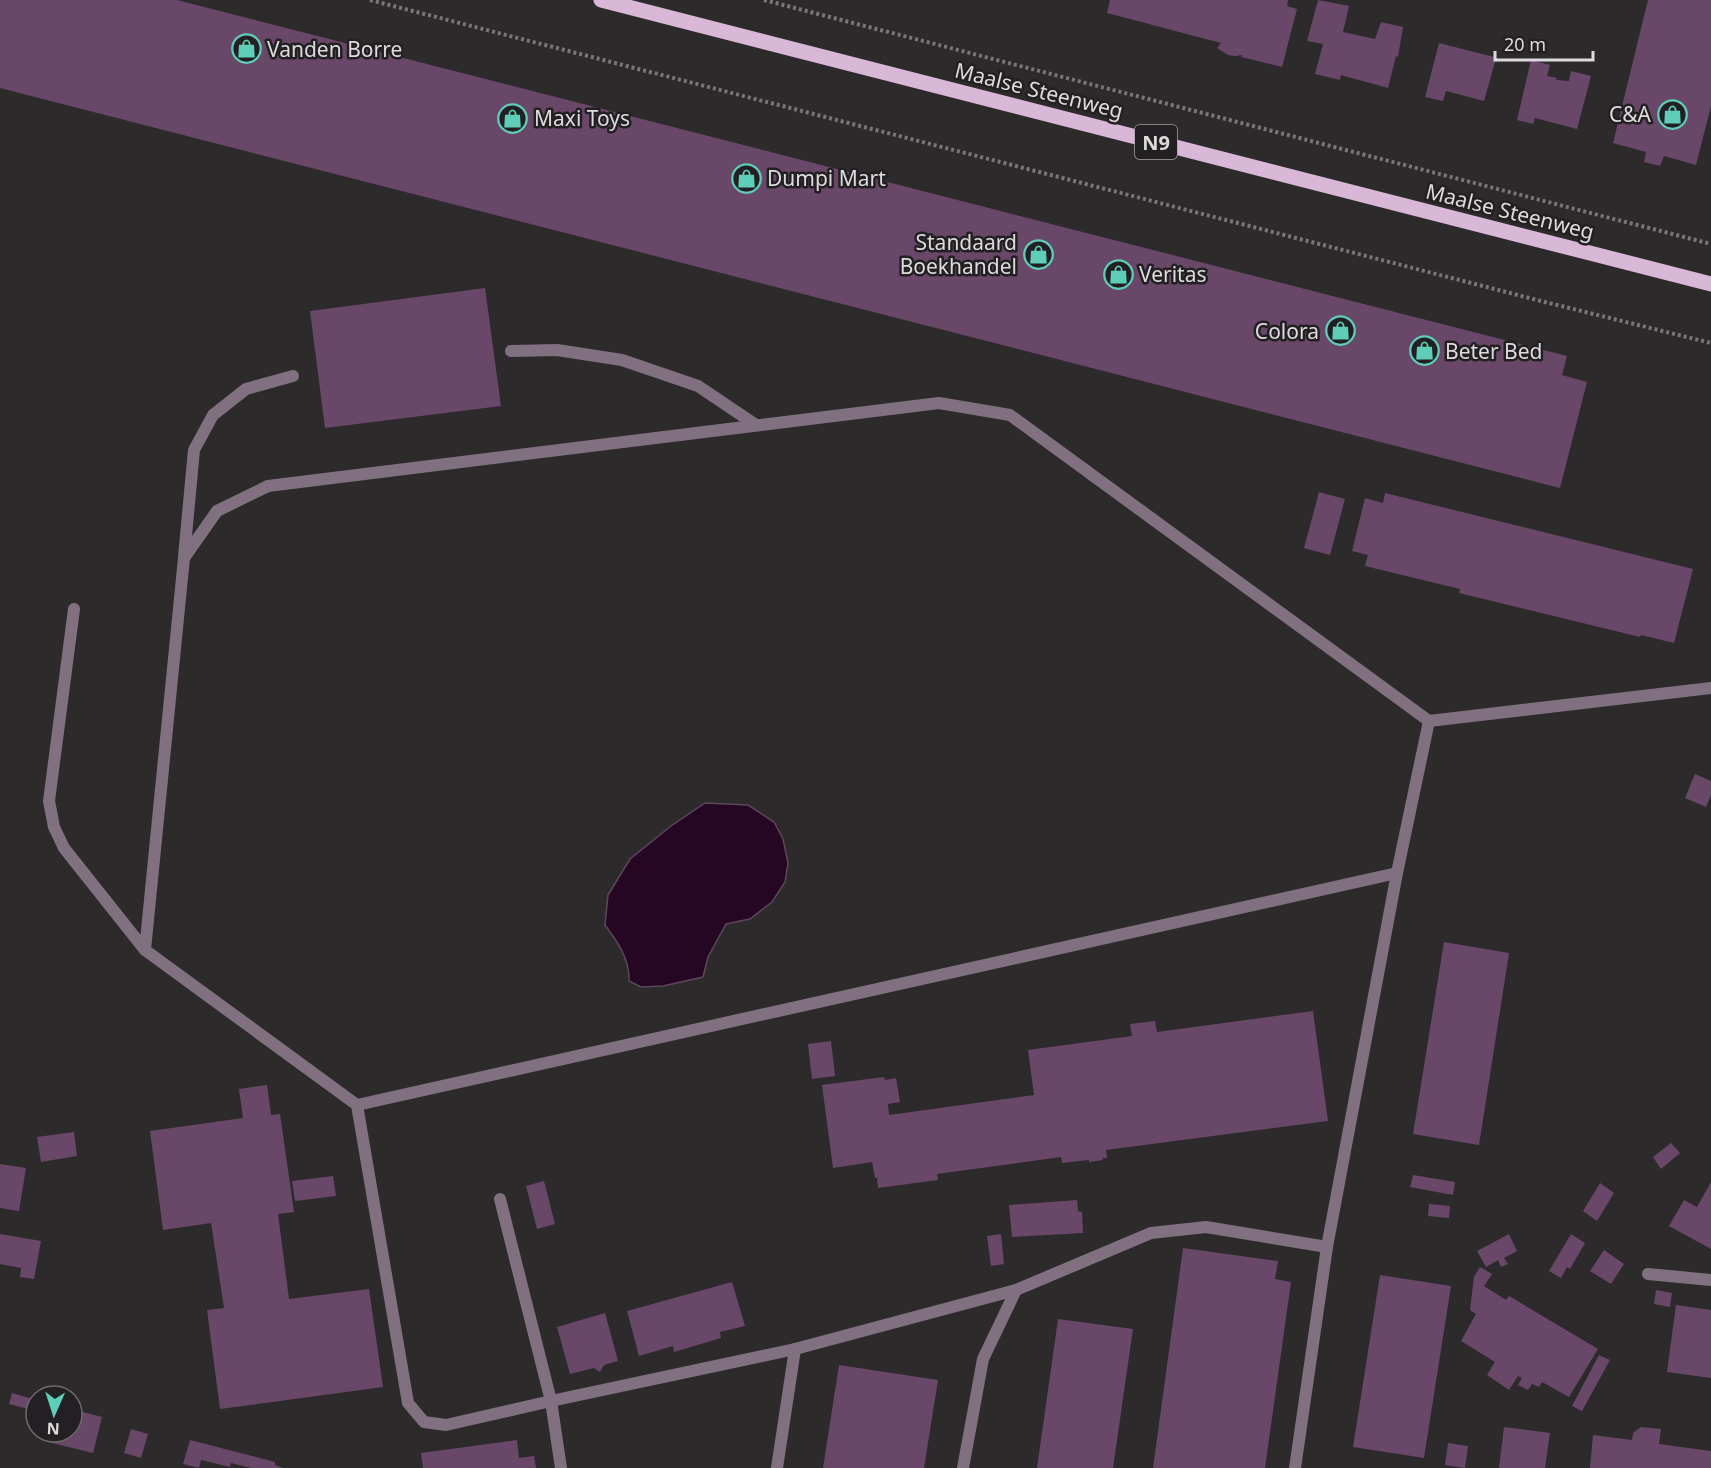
<svg xmlns="http://www.w3.org/2000/svg" width="1711" height="1468" font-family="'Noto Sans',sans-serif">
	<rect width="100%" height="100%" fill="#2d2a2c"/>
	<path fill="#250724" stroke="#5c475b" stroke-width="1.5" d="M 705,803 L 748,805 L 774,822 L 783,839 L 788,863 L 785,882 L 772,902 L 750,919 L 726,924 L 708,957 L 703,977 L 663,986 L 641,987 L 629,981 C 630,959 617,941 605,925 L 608,895 L 630,859 L 671,826 Z"/>
	<g fill="#694768">
		<path d="M 0,0 L 177,0 L 1567,356 L 1562,375 L 1587,382 L 1560,488 L 0,88 Z"/>
		<path d="M 1110,0 L 1288,0 L 1287,6 L 1297,9 L 1282,67 L 1241,57 L 1243,55 L 1235,56 L 1228,55 L 1217,48 L 1221,43 L 1107,13 Z"/>
		<path d="M 1318,0 L 1349,6 L 1343,32 L 1375,39 L 1381,22 L 1403,27 L 1398,57 L 1396,56 L 1388,88 L 1341,75 L 1340,80 L 1315,74 L 1323,44 L 1307,41 Z"/>
		<path d="M 1648,0 L 1711,0 L 1711,106 L 1696,165 L 1664,156 L 1660,166 L 1644,162 L 1646,152 L 1613,143 Z"/>
		<path d="M 1439,43 L 1498,58 L 1497,62 L 1495,62 L 1484,101 L 1446,91 L 1443,101 L 1425,97 Z"/>
		<path d="M 1531,60 L 1550,65 L 1547,76 L 1557,78 L 1556,80 L 1569,81 L 1571,71 L 1591,76 L 1577,129 L 1535,118 L 1533,124 L 1517,120 Z"/>
		<path d="M 485,288 L 501,406 L 325,428 L 310,311 Z"/>
		<path d="M 1319,492 L 1345,499 L 1330,555 L 1304,548 Z"/>
		<path d="M 1385,493 L 1693,569 L 1674,643 L 1641,635 L 1640,637 L 1459,593 L 1460,589 L 1365,566 L 1368,555 L 1352,551 L 1365,498 L 1383,503 Z"/>
		<path d="M 1695,774 L 1711,781 L 1711,795 L 1706,807 L 1685,798 Z"/>
		<path d="M 1444,942 L 1509,953 L 1479,1145 L 1413,1134 Z"/>
		<path d="M 1313,1011 L 1328,1121 L 1106,1150 L 1107,1158 L 1102,1158 L 1103,1160 L 1089,1162 L 1089,1160 L 1062,1163 L 1061,1157 L 937,1174 L 938,1180 L 878,1188 L 877,1178 L 875,1178 L 872,1162 L 833,1168 L 822,1085 L 884,1077 L 885,1080 L 896,1078 L 900,1102 L 888,1104 L 889,1115 L 1034,1095 L 1028,1050 L 1132,1036 L 1130,1024 L 1155,1021 L 1157,1032 Z"/>
		<path d="M 831,1041 L 835,1076 L 812,1079 L 808,1044 Z"/>
		<path d="M 267,1085 L 271,1115 L 280,1114 L 294,1212 L 278,1214 L 289,1299 L 369,1289 L 383,1387 L 220,1409 L 207,1310 L 224,1308 L 211,1223 L 163,1230 L 150,1131 L 243,1118 L 239,1089 Z"/>
		<path d="M 74,1132 L 77,1156 L 41,1162 L 37,1137 Z"/>
		<path d="M 1671,1143 L 1680,1153 L 1661,1169 L 1653,1157 Z"/>
		<path d="M 0,1164 L 26,1168 L 19,1211 L 0,1208 Z"/>
		<path d="M 1413,1175 L 1455,1182 L 1453,1195 L 1410,1187 Z"/>
		<path d="M 333,1176 L 336,1196 L 295,1201 L 292,1181 Z"/>
		<path d="M 544,1181 L 555,1224 L 537,1229 L 526,1186 Z"/>
		<path d="M 1711,1182 L 1711,1249 L 1669,1226 L 1684,1200 L 1697,1207 Z"/>
		<path d="M 1600,1183 L 1614,1193 L 1597,1221 L 1583,1211 Z"/>
		<path d="M 1077,1200 L 1078,1211 L 1082,1212 L 1083,1233 L 1012,1237 L 1009,1205 Z"/>
		<path d="M 1429,1204 L 1450,1206 L 1449,1218 L 1428,1216 Z"/>
		<path d="M 0,1234 L 41,1241 L 34,1279 L 20,1277 L 21,1268 L 0,1264 Z"/>
		<path d="M 1001,1234 L 1004,1264 L 991,1266 L 987,1236 Z"/>
		<path d="M 1509,1234 L 1517,1251 L 1504,1258 L 1508,1264 L 1501,1267 L 1498,1260 L 1486,1267 L 1477,1251 Z"/>
		<path d="M 1571,1234 L 1585,1243 L 1570,1269 L 1567,1267 L 1561,1278 L 1549,1271 Z"/>
		<path d="M 1183,1248 L 1278,1261 L 1275,1279 L 1291,1282 L 1265,1468 L 1153,1468 Z"/>
		<path d="M 1604,1250 L 1624,1264 L 1611,1284 L 1590,1271 Z"/>
		<path d="M 1480,1267 L 1492,1274 L 1484,1286 L 1506,1300 L 1509,1296 L 1598,1349 L 1569,1397 L 1542,1382 L 1539,1387 L 1532,1384 L 1528,1390 L 1518,1385 L 1522,1378 L 1518,1376 L 1509,1390 L 1487,1375 L 1495,1362 L 1461,1341 L 1476,1314 L 1470,1310 L 1474,1277 Z"/>
		<path d="M 1380,1275 L 1451,1286 L 1424,1458 L 1353,1447 Z"/>
		<path d="M 732,1282 L 745,1326 L 720,1332 L 721,1338 L 674,1352 L 673,1346 L 639,1356 L 627,1311 Z"/>
		<path d="M 1656,1290 L 1672,1293 L 1670,1307 L 1654,1304 Z"/>
		<path d="M 1676,1305 L 1711,1310 L 1711,1378 L 1667,1372 Z"/>
		<path d="M 605,1313 L 618,1361 L 604,1365 L 600,1372 L 594,1368 L 570,1374 L 557,1327 Z"/>
		<path d="M 1058,1319 L 1133,1329 L 1113,1468 L 1037,1468 Z"/>
		<path d="M 1599,1355 L 1610,1360 L 1582,1411 L 1572,1406 Z"/>
		<path d="M 839,1365 L 938,1380 L 924,1468 L 823,1468 Z"/>
		<path d="M 12,1393 L 36,1400 L 36,1411 L 9,1404 Z"/>
		<path d="M 72,1409 L 102,1417 L 93,1453 L 48,1442 L 51,1432 L 72,1432 Z"/>
		<path d="M 1504,1427 L 1550,1433 L 1545,1468 L 1499,1468 Z"/>
		<path d="M 1641,1427 L 1661,1429 L 1659,1444 L 1711,1451 L 1711,1468 L 1590,1468 L 1593,1435 L 1632,1440 L 1633,1433 Z"/>
		<path d="M 131,1429 L 148,1434 L 141,1458 L 124,1453 Z"/>
		<path d="M 190,1440 L 275,1462 L 275,1465 L 283,1468 L 251,1468 L 231,1463 L 230,1467 L 201,1460 L 199,1468 L 183,1464 Z"/>
		<path d="M 517,1440 L 519,1458 L 534,1456 L 536,1468 L 423,1468 L 421,1453 Z"/>
		<path d="M 1448,1443 L 1468,1446 L 1465,1468 L 1445,1465 Z"/>
	</g>
	<g fill="none" stroke-linecap="round" stroke-linejoin="round">
		<g stroke="#787677" stroke-width="4" stroke-dasharray="3 3" stroke-linecap="butt">
			<path d="M 370,0 L 1545,302 L 1711,343"/>
			<path d="M 764,0 L 1711,244"/>
		</g>
		<g stroke="#817180" stroke-width="12">
			<path d="M 511,351 L 557,350 L 622,360 L 698,386 L 756,425"/>
			<path d="M 184,557 L 194,450 L 213,415 L 246,389 L 293,376"/>
			<path d="M 74,609 L 49,801 L 54,827 L 64,848 L 145,950"/>
			<path d="M 1397,873 L 357,1105 L 145,950 L 184,558 L 217,511 L 268,486 L 939,403 L 1010,415 L 1429,721"/>
			<path d="M 357,1105 L 408,1403 L 424,1422 L 446,1425 L 551,1401 L 795,1349"/>
			<path d="M 500,1199 L 551,1401 L 561,1468"/>
			<path d="M 777,1468 L 795,1349 L 1016,1290"/>
			<path d="M 963,1468 L 983,1359 L 1016,1290 L 1151,1233 L 1206,1227 L 1327,1247"/>
			<path d="M 1295,1468 L 1327,1247 L 1397,873 L 1429,721 L 1711,688"/>
		</g>
		<path stroke="#817180" stroke-width="12" d="M 1648,1274 L 1711,1280"/>
		<path stroke="#d9b7d6" stroke-width="15" d="M 601,0 L 1711,284"/>
	</g>
	<defs>
		<symbol id="shop-ring" viewBox="-11 -11 22 22"><circle r="9.5" fill="#232023" stroke="#5eceb8" stroke-width="1.5"/><path d="M-5-2.5h2.3a2.7 3.5 0 0 1 5.4 0H5L5.5 6h-11ZM-1.5-2.5h3a1.5 2.3 0 0 0-3 0Z" fill="#5eceb8"/></symbol>
	</defs>
	<g fill-rule="evenodd">
		<use href="#shop-ring" x="230" y="32" width="33" height="33"/>
		<use href="#shop-ring" x="1656" y="98" width="33" height="33"/>
		<use href="#shop-ring" x="496" y="102" width="33" height="33"/>
		<use href="#shop-ring" x="730" y="162" width="33" height="33"/>
		<use href="#shop-ring" x="1022" y="238" width="33" height="33"/>
		<use href="#shop-ring" x="1102" y="258" width="33" height="33"/>
		<use href="#shop-ring" x="1324" y="314" width="33" height="33"/>
		<use href="#shop-ring" x="1408" y="334" width="33" height="33"/>
	</g>
	<g text-anchor="middle" dominant-baseline="central" stroke-width="5" stroke-linejoin="round" paint-order="stroke">
		<rect fill="#232023" stroke="#a5a3a4" stroke-width="1.5" x="1135" y="125" width="42" height="34" rx="4.5"/>
		<g font-size="20" font-weight="bold" fill="#dddbdc">
			<text x="1156" y="142">N9</text>
		</g>
		<g font-size="21" fill="#dddbdc" stroke="#232023" text-anchor="start">
			<text x="267" y="49">Vanden Borre</text>
			<text x="1651" y="114" text-anchor="end">C&amp;A</text>
			<text x="534" y="118">Maxi Toys</text>
			<text x="767" y="178">Dumpi Mart</text>
			<text x="1017" y="242" text-anchor="end">Standaard<tspan x="1017" dy="24">Boekhandel</tspan></text>
			<text x="1139" y="274">Veritas</text>
			<text x="1319" y="331" text-anchor="end">Colora</text>
			<text x="1445" y="351">Beter Bed</text>
		</g>
		<g font-size="21" fill="#dddbdc" stroke="#232023">
			<text transform="translate(1039 90) rotate(14)">Maalse Steenweg</text>
			<text transform="translate(1510 211) rotate(14)">Maalse Steenweg</text>
		</g>
	</g>
	<g transform="translate(54 1414) rotate(183)"><circle r="28" fill="#232023" stroke="#6d6b6d" stroke-width="1.5"/>
	<path d="M0-4.5L10 22L0 15L-10 22Z" fill="#5eceb8"/>
	<text y="-9" font-size="16" font-weight="bold" text-anchor="middle" fill="#dddbdc">N</text>
	</g>
	<path d="M1495 51v9h98v-9" fill="none" stroke="#dddbdc" stroke-width="3"/>
	<text x="1504" y="51" font-size="18" fill="#dddbdc" stroke="#232023" stroke-width="4.5" paint-order="stroke">20 m</text>
</svg>
